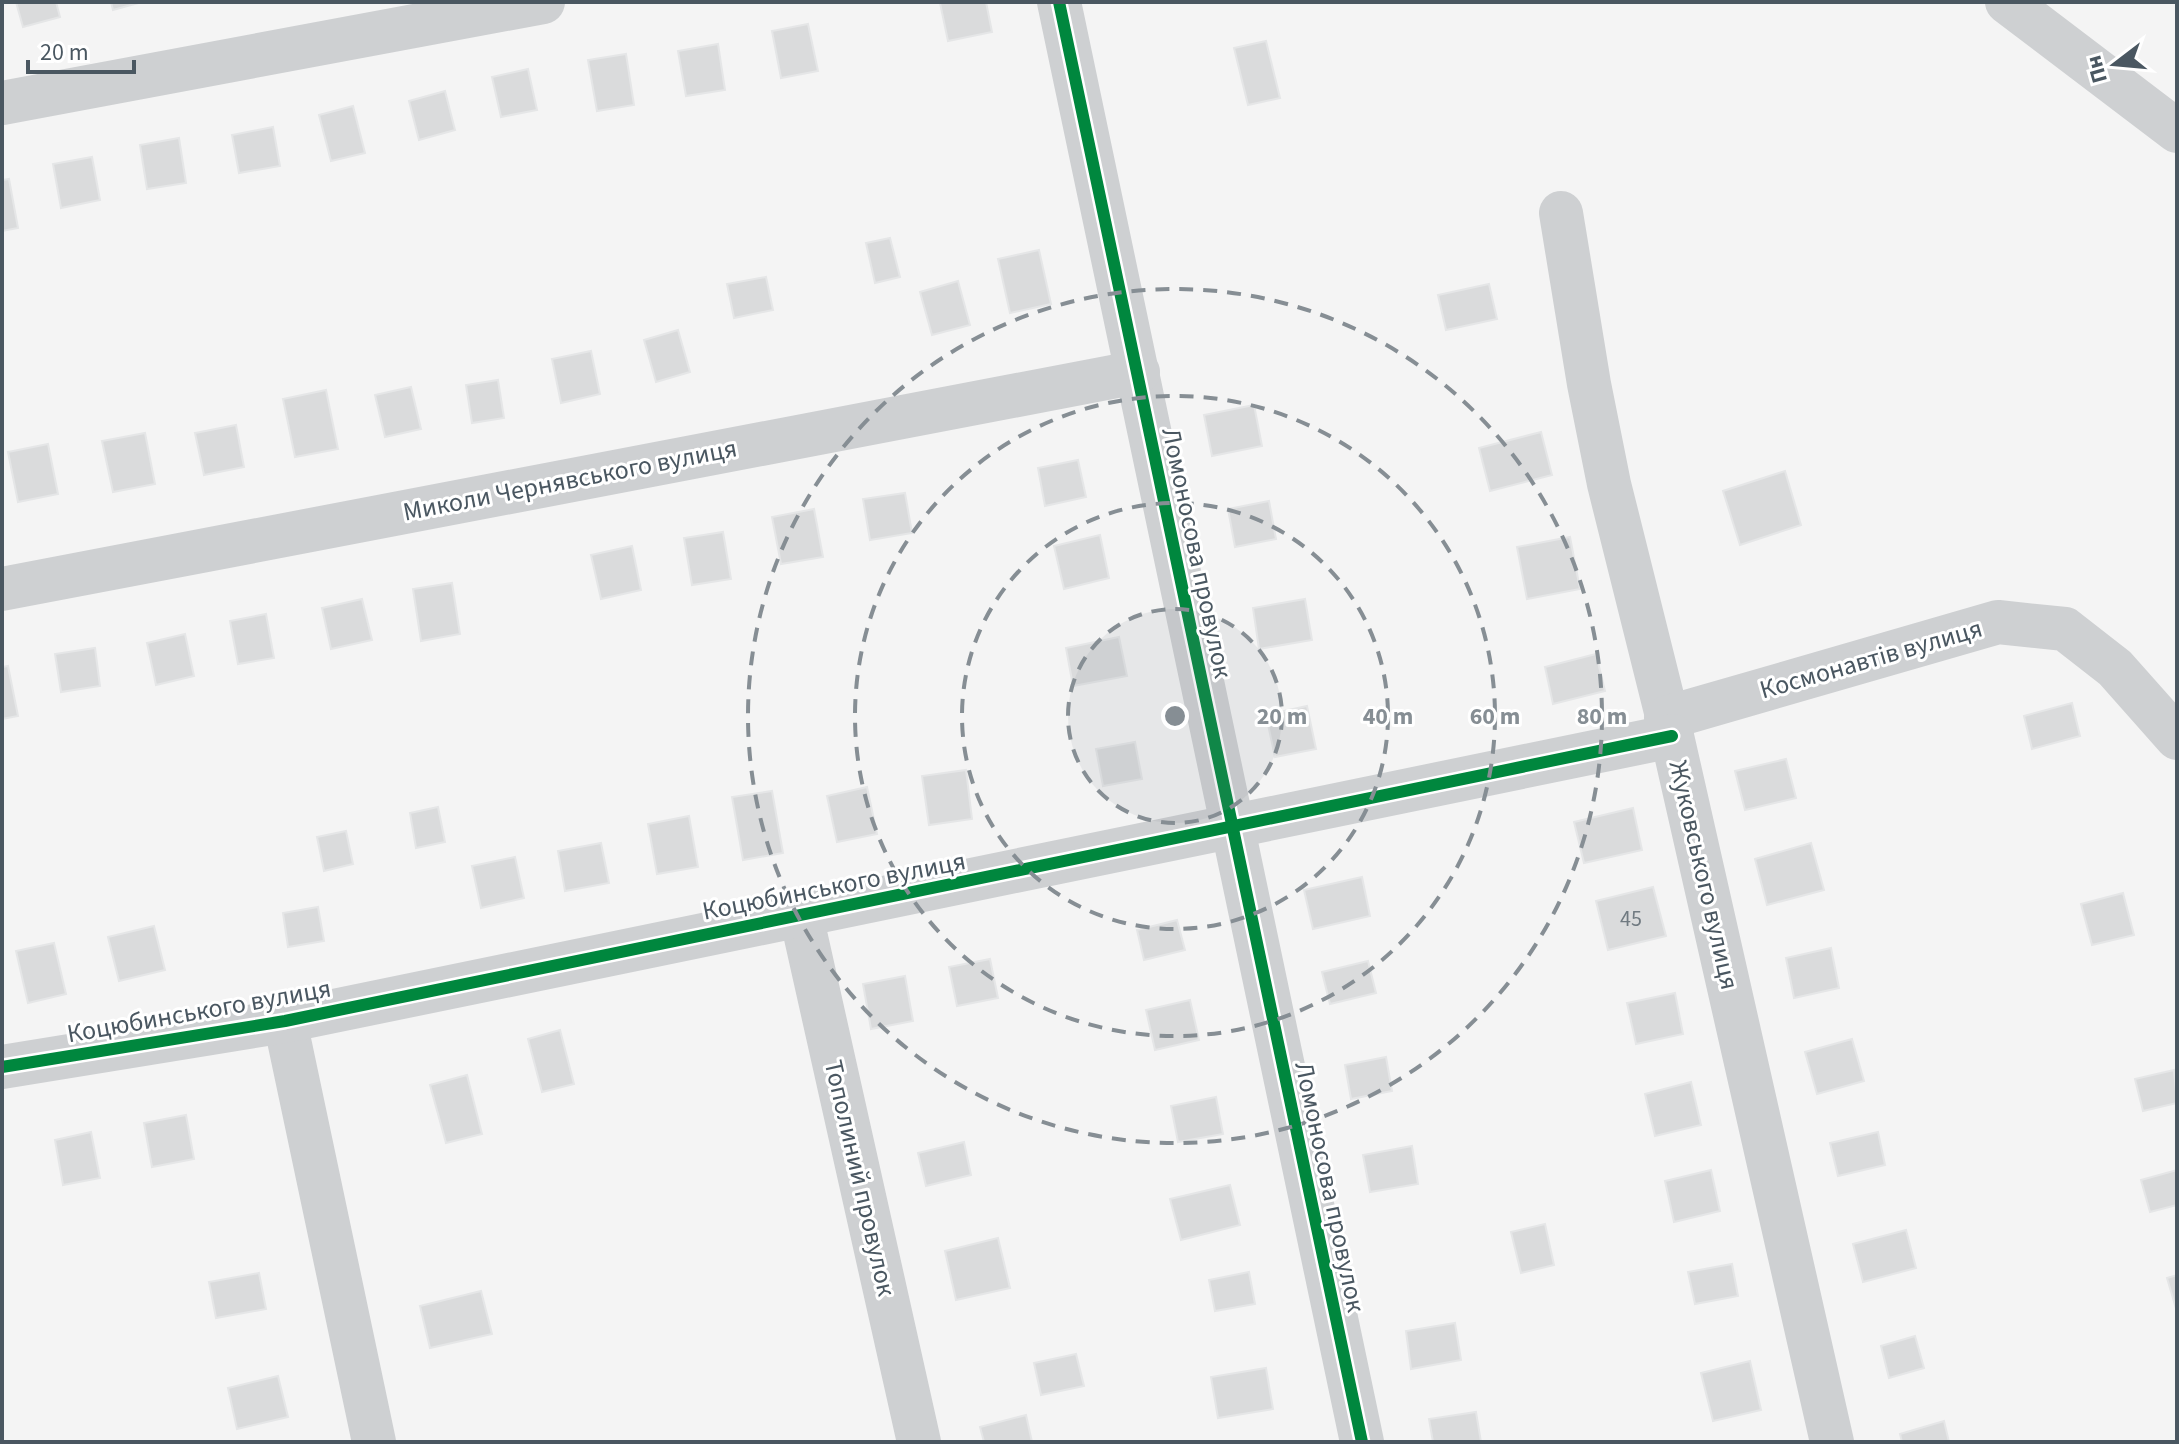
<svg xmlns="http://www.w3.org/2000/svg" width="2179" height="1444" font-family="'Source Sans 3',sans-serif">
	<rect width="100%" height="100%" fill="#f4f4f4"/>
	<g fill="#dadbdc" stroke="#e5e6e7" stroke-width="2">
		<path d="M 16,2 L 56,2 L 60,17 L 23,27 Z"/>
		<path d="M 111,2 L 142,2 L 113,10 Z"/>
		<path d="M 986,2 L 992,32 L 948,41 L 940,3 Z"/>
		<path d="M 808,24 L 818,71 L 781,78 L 772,31 Z"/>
		<path d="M 1266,41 L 1280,98 L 1248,105 L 1234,48 Z"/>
		<path d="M 718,44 L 725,90 L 686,96 L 678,51 Z"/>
		<path d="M 626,54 L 634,105 L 597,111 L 588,60 Z"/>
		<path d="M 528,69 L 537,110 L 501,117 L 492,77 Z"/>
		<path d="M 445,91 L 455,130 L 419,140 L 409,101 Z"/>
		<path d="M 353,106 L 365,153 L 331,161 L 319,115 Z"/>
		<path d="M 273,127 L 280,166 L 239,173 L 232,135 Z"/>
		<path d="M 179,138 L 186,183 L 147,189 L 140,145 Z"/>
		<path d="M 92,157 L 100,200 L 61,208 L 53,164 Z"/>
		<path d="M 9,179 L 18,228 L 2,231 L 2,180 Z"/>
		<path d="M 890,238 L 900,277 L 875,283 L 866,243 Z"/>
		<path d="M 1039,250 L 1051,304 L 1010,313 L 998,259 Z"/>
		<path d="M 766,277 L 773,310 L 734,318 L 727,284 Z"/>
		<path d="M 958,281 L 970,325 L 932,335 L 920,292 Z"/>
		<path d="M 1489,284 L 1497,319 L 1446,330 L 1438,295 Z"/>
		<path d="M 678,330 L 690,372 L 656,382 L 644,340 Z"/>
		<path d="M 591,351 L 600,394 L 561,403 L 552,359 Z"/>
		<path d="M 498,380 L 504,418 L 472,423 L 466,385 Z"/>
		<path d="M 411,387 L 421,429 L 385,437 L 375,395 Z"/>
		<path d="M 326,390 L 338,449 L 295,457 L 283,399 Z"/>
		<path d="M 1254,405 L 1262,446 L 1212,456 L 1204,415 Z"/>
		<path d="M 236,425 L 244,467 L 204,475 L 195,433 Z"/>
		<path d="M 1541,432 L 1552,475 L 1490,491 L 1479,448 Z"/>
		<path d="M 145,433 L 155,484 L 113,492 L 102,441 Z"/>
		<path d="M 48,444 L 58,494 L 18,502 L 8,452 Z"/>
		<path d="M 1078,460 L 1086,497 L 1045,506 L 1038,468 Z"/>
		<path d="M 1785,471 L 1801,525 L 1740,545 L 1723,491 Z"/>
		<path d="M 905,493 L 912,533 L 870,540 L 863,499 Z"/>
		<path d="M 1269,501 L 1276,539 L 1235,547 L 1228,509 Z"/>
		<path d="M 814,509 L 823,557 L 781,564 L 772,517 Z"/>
		<path d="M 723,532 L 731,579 L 692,585 L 684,538 Z"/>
		<path d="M 1100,535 L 1109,578 L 1064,589 L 1054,546 Z"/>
		<path d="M 1570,537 L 1580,589 L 1527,599 L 1517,547 Z"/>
		<path d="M 632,546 L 641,590 L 601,599 L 591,555 Z"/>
		<path d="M 452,583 L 460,634 L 421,641 L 413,589 Z"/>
		<path d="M 362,599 L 372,640 L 331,649 L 322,608 Z"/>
		<path d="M 1305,599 L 1312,640 L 1259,649 L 1253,608 Z"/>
		<path d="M 266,614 L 274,658 L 238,664 L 230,621 Z"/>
		<path d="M 185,634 L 194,676 L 156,685 L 147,643 Z"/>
		<path d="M 1119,637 L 1127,676 L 1073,686 L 1066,648 Z"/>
		<path d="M 95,648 L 100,686 L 61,692 L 55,654 Z"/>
		<path d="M 1596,654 L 1605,691 L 1553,704 L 1545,667 Z"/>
		<path d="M 8,666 L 18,716 L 2,719 L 2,667 Z"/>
		<path d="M 2072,703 L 2080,736 L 2032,749 L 2024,716 Z"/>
		<path d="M 1307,706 L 1316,749 L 1275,757 L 1266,715 Z"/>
		<path d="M 1135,742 L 1142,779 L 1103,786 L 1096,749 Z"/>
		<path d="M 1786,759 L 1796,798 L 1745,810 L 1735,771 Z"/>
		<path d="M 966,770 L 972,819 L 929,825 L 922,776 Z"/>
		<path d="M 867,787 L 877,834 L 837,842 L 827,796 Z"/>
		<path d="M 772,791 L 783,853 L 743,860 L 732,797 Z"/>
		<path d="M 438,807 L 445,842 L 416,848 L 410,813 Z"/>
		<path d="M 1633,808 L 1642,850 L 1584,863 L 1574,822 Z"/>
		<path d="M 689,816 L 698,867 L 657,874 L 648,824 Z"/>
		<path d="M 346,831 L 353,864 L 324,871 L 317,837 Z"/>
		<path d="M 601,843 L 609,883 L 565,891 L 558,851 Z"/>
		<path d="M 1811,843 L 1824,890 L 1767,905 L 1755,859 Z"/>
		<path d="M 515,857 L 524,898 L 481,908 L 472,866 Z"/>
		<path d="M 1362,877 L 1370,916 L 1313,929 L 1304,890 Z"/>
		<path d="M 1653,887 L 1666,936 L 1608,950 L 1596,901 Z"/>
		<path d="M 2123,893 L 2134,935 L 2092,945 L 2081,904 Z"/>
		<path d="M 318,907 L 324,941 L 288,947 L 283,913 Z"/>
		<path d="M 1177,920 L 1185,950 L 1144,960 L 1137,930 Z"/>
		<path d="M 154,926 L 165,970 L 119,981 L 108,937 Z"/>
		<path d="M 54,943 L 66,994 L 28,1003 L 16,951 Z"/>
		<path d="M 1831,948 L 1839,988 L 1794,998 L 1786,958 Z"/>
		<path d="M 990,959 L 998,998 L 957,1006 L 949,967 Z"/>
		<path d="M 1368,961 L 1376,993 L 1330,1004 L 1322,972 Z"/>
		<path d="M 905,976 L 913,1021 L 871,1029 L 863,984 Z"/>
		<path d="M 1675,993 L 1683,1034 L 1636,1044 L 1627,1003 Z"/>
		<path d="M 1190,1000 L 1199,1040 L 1155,1050 L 1146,1010 Z"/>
		<path d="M 560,1030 L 574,1084 L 542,1092 L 528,1039 Z"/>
		<path d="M 1852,1039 L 1864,1081 L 1817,1094 L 1805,1052 Z"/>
		<path d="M 1386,1057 L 1392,1091 L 1351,1099 L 1345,1065 Z"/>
		<path d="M 2174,1070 L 2177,1103 L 2143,1111 L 2135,1079 Z"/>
		<path d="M 467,1075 L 482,1134 L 446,1143 L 430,1085 Z"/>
		<path d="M 1691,1082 L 1701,1125 L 1655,1136 L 1645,1094 Z"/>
		<path d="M 1216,1097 L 1223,1134 L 1178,1142 L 1171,1106 Z"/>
		<path d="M 186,1115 L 194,1159 L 152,1167 L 144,1123 Z"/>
		<path d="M 91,1132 L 100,1178 L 63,1185 L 55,1140 Z"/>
		<path d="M 1878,1132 L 1885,1165 L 1838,1176 L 1830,1143 Z"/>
		<path d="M 964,1142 L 971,1175 L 926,1186 L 918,1153 Z"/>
		<path d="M 1412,1146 L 1418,1184 L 1370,1192 L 1363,1155 Z"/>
		<path d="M 1711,1170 L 1720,1211 L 1674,1222 L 1665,1181 Z"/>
		<path d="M 2177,1170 L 2177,1205 L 2150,1212 L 2141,1180 Z"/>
		<path d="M 1230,1185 L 1240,1225 L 1181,1240 L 1170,1199 Z"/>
		<path d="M 1545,1224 L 1554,1265 L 1521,1273 L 1511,1232 Z"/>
		<path d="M 1906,1230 L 1916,1268 L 1863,1282 L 1853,1244 Z"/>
		<path d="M 998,1238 L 1010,1288 L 956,1300 L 945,1251 Z"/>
		<path d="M 1732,1264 L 1738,1296 L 1695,1304 L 1688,1272 Z"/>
		<path d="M 1249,1272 L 1255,1304 L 1215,1311 L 1209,1280 Z"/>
		<path d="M 259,1273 L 266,1309 L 216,1318 L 209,1282 Z"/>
		<path d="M 2177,1275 L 2177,1312 L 2167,1278 Z"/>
		<path d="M 481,1291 L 492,1334 L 430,1348 L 420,1306 Z"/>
		<path d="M 1455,1323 L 1461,1360 L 1411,1369 L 1406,1331 Z"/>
		<path d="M 1915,1336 L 1924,1368 L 1889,1378 L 1881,1346 Z"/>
		<path d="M 1076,1354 L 1084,1386 L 1041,1395 L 1034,1363 Z"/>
		<path d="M 1750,1361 L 1761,1410 L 1713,1421 L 1701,1373 Z"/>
		<path d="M 1266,1368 L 1273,1409 L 1218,1418 L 1211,1377 Z"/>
		<path d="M 278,1376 L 288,1417 L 237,1429 L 228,1388 Z"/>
		<path d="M 1476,1412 L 1481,1442 L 1433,1442 L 1429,1419 Z"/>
		<path d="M 1026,1415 L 1032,1442 L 984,1442 L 980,1427 Z"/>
		<path d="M 1944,1421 L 1949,1442 L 1902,1442 L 1900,1434 Z"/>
	</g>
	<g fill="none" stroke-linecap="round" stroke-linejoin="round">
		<g stroke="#ced0d2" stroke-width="44">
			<path d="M 1059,2 L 1362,1442"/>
			<path d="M 2007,2 L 2177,131"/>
			<path d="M 2,103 L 543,2"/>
			<path d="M 1561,213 L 1589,384 L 1609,484 L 1672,736 L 1832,1442"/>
			<path d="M 2,589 L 1138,372"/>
			<path d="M 1666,718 L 1998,622 L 2065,629 L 2115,668 L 2177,738"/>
			<path d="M 801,915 L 919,1442"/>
			<path d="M 285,1021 L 374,1442"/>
			<path d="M 2,1067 L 285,1021 L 1672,736"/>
		</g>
		<defs>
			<g id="cycleway">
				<path d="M 1059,2 L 1362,1442"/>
				<path d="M 2,1067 L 285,1021 L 1672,736"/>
			</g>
		</defs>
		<use href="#cycleway" stroke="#fff" stroke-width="17"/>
		<use href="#cycleway" stroke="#00873e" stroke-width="12"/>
	</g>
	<circle cx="1175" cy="716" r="107" fill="#868e94" fill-opacity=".12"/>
	<g fill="none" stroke="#868e94" stroke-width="4" stroke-dasharray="14 10">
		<circle cx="1175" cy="716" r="107"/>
		<circle cx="1175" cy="716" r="213"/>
		<circle cx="1175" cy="716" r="320"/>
		<circle cx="1175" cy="716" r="427"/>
	</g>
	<g text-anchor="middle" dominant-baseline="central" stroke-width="6" stroke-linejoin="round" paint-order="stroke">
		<g font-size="22" fill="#707a81">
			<text x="1631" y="919">45</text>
		</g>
		<g font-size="26" fill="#4a5761" stroke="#fff">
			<text transform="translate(570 480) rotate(-11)">Миколи Чернявського вулиця</text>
			<text transform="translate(1197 553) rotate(78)">Ломоносова провулок</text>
			<text transform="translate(1871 659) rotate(-16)">Космонавтів вулиця</text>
			<text transform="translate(1704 875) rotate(77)">Жуковського вулиця</text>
			<text transform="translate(834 886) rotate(-11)">Коцюбинського вулиця</text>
			<text transform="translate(199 1011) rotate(-10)">Коцюбинського вулиця</text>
			<text transform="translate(860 1178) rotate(77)">Тополиний провулок</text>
			<text transform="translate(1330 1187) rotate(78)">Ломоносова провулок</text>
		</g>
	</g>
	<circle cx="1175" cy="716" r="12" fill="#868e94" stroke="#fff" stroke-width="4"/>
	<g font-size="24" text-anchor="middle" font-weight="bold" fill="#868e94" stroke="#fff" stroke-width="6" stroke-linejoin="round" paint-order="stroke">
		<text x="1282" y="724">20 m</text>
		<text x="1388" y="724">40 m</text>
		<text x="1495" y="724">60 m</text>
		<text x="1602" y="724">80 m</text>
	</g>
	<rect width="2179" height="1444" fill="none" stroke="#4a5761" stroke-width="8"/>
	<g transform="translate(2115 64) rotate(254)" stroke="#ffffff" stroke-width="6" paint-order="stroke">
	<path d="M0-6L14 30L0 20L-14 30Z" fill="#4a5761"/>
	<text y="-12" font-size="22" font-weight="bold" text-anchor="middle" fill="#4a5761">Пн</text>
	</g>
	<path d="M28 60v12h106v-12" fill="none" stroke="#4a5761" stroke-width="4"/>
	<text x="40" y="60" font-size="24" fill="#4a5761" stroke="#ffffff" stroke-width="6" paint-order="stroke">20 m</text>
</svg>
